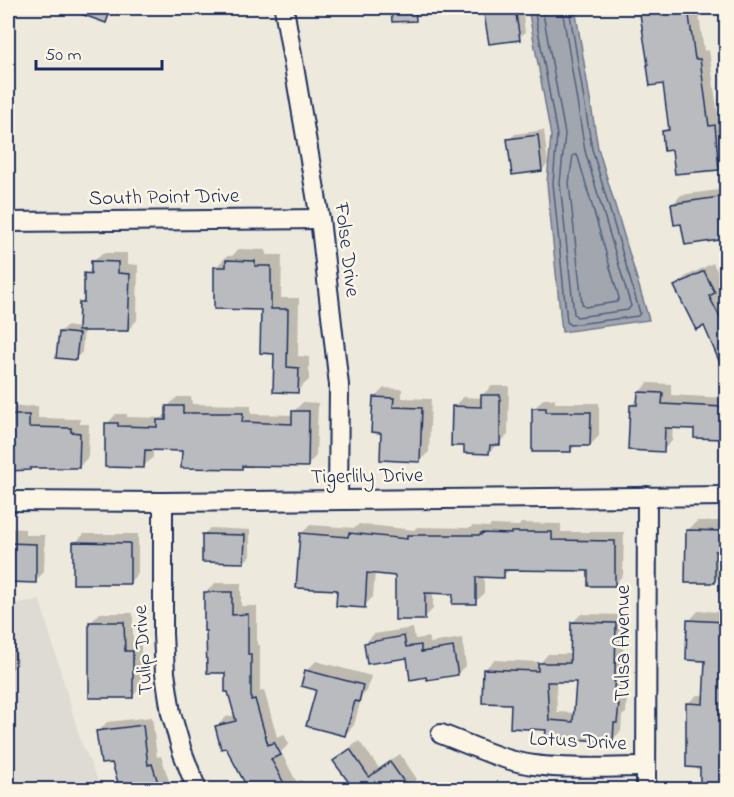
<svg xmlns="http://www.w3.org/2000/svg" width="734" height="797" font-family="'Indie Flower',sans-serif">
	<rect width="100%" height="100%" fill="#eee9dd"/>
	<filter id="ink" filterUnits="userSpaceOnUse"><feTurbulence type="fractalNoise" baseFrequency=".0167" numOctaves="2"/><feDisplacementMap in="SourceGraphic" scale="12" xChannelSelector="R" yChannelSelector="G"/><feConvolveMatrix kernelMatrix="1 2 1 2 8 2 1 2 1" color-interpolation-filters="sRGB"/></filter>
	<g filter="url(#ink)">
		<path fill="#dedbd4" d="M 40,600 L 81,742 L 102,789 L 8,789 L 8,604 Z"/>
		<path fill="#a2a7af" stroke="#6c778f" stroke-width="1.5" d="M 528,8 L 575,8 L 598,148 L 649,320 L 562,332 L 547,183 L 551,136 Z"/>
		<g fill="#0003" fill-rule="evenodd">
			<path d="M 70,8 L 116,8 L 115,12 L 105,21 L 69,9 Z"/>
			<path d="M 393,8 L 426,8 L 415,19 L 394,21 Z"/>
			<path d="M 486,8 L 522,8 L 525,32 L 519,38 L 485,9 Z"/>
			<path d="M 633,8 L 698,8 L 704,51 L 709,50 L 718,117 L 724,117 L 726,144 L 726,161 L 719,168 L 673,148 L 664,131 L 670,125 L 665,83 L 642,15 L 634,16 Z"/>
			<path d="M 544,130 L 548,164 L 542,170 L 509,140 L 515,134 Z"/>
			<path d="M 726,189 L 726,237 L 686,243 L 682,223 L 672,205 L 681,195 Z"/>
			<path d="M 239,249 L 266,250 L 266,255 L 282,255 L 281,298 L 299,298 L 298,356 L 309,357 L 309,380 L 297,391 L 276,352 L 263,308 L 216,267 L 227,256 L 232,256 Z"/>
			<path d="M 102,253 L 127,253 L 127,264 L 138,265 L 137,320 L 128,330 L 84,329 L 82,352 L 76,358 L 60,332 L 66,326 L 79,328 L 80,303 L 85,298 L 86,274 L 93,267 L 93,262 Z"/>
			<path d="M 713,263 L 723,282 L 719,287 L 726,302 L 726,373 L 705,324 L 676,286 L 685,277 Z"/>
			<path d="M 648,383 L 671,384 L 671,395 L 726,398 L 726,433 L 722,438 L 695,428 L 673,426 L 672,441 L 663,450 L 631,405 L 639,398 L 639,392 Z"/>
			<path d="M 492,386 L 509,386 L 508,435 L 489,452 L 465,445 L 453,407 L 463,397 L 482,398 L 482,395 Z"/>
			<path d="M 384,388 L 402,389 L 402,398 L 431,399 L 429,452 L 419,461 L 383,431 L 374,398 Z"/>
			<path d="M 177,397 L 191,397 L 192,404 L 251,405 L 251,414 L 294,415 L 294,411 L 303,402 L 318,403 L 316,456 L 307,466 L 244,464 L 241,467 L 183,449 L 153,448 L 153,457 L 144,466 L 107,424 L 116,414 L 127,414 L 127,417 L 162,418 L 167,412 L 168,406 Z"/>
			<path d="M 543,399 L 555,399 L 555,403 L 599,403 L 599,436 L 590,445 L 577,445 L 570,451 L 534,409 Z"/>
			<path d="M 38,406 L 38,418 L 80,419 L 80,424 L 89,424 L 88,457 L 79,467 L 32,466 L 29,469 L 8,469 L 8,407 Z"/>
			<path d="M 697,521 L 726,521 L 726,550 L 724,549 L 724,572 L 714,582 L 687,531 Z"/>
			<path d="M 521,523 L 561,524 L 561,532 L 624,532 L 623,575 L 615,584 L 589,569 L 511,568 L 503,576 L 484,576 L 484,594 L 475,602 L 454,592 L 433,592 L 433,609 L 424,618 L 397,575 L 375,572 L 373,597 L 364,606 L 338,589 L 301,534 L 310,525 L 355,528 L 359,524 L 414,530 L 417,527 L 471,528 L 472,526 L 489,527 L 491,525 L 519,526 Z"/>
			<path d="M 8,528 L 25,529 L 25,535 L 45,535 L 44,572 L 35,581 L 8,581 Z"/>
			<path d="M 210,528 L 250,530 L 250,556 L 244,562 L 204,534 Z"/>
			<path d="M 84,534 L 138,534 L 138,573 L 129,583 L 75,543 Z"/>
			<path d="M 215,583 L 241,583 L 241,606 L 257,606 L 257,645 L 260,645 L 260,692 L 264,690 L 277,737 L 284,734 L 289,744 L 281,752 L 297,783 L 301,780 L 309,790 L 240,790 L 239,787 L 245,781 L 216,727 L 226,717 L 236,715 L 226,671 L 206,592 Z"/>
			<path d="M 698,611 L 726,612 L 726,790 L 698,790 L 701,788 L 702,766 L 687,704 L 697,695 L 705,695 L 707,659 L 689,621 Z"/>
			<path d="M 100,613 L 133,613 L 133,642 L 141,642 L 141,687 L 132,697 L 91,622 Z"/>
			<path d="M 581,614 L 624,615 L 623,663 L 621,696 L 627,696 L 626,713 L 622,716 L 621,731 L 612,740 L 548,728 L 512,702 L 485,669 L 494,660 L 541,662 L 548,654 L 572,654 L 572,623 ZM 556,681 L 578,681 L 575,713 L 557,712 Z"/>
			<path d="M 413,628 L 415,639 L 429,637 L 430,643 L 462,638 L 466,665 L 457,674 L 408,656 L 365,643 L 374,634 Z"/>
			<path d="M 15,647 L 18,663 L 8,673 L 8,648 Z"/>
			<path d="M 316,661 L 371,676 L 367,691 L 362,696 L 354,725 L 345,735 L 318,689 L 303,685 L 307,670 Z"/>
			<path d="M 8,693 L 15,730 L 8,737 Z"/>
			<path d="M 152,717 L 157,757 L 161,756 L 172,790 L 121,790 L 113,761 L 98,732 L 107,722 Z"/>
			<path d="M 359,741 L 379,768 L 400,754 L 417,779 L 406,790 L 355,790 L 335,761 L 344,752 Z"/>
			<path d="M 432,783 L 467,785 L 467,790 L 426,790 Z"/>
		</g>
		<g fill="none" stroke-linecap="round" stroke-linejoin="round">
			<g stroke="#515f7e" stroke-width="1.5">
				<path d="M 534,8 L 557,135 L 553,183 L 567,322 L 570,325 L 638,316 L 640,313 L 592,149 L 569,8"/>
				<path d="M 542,8 L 565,134 L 560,183 L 574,314 L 577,317 L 628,310 L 631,306 L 585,151 L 562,8"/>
				<path d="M 573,155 L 576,155 L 578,157 L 619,298 L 617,302 L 585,307 L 582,304 L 569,183 Z"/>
			</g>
		</g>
		<g fill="#babbbe" stroke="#1b2f5e" stroke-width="1.5" fill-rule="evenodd">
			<path d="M 67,8 L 111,8 L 106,23 L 67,9 Z"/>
			<path d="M 391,8 L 415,8 L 416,21 L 392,22 Z"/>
			<path d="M 483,8 L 515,8 L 520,40 L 489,44 Z"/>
			<path d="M 639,8 L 688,8 L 695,59 L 700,59 L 709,126 L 715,125 L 719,170 L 675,174 L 672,150 L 664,151 L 662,131 L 669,130 L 663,84 L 650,86 L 647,65 L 648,65 Z"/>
			<path d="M 538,135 L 542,171 L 512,175 L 507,139 Z"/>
			<path d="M 726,196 L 726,239 L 685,245 L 681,224 L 674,225 L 671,204 Z"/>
			<path d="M 226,260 L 255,261 L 255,266 L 271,266 L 271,309 L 288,309 L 287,367 L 299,368 L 298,393 L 273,392 L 274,354 L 260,353 L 261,310 L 214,309 L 214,267 L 226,267 Z"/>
			<path d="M 91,261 L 118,262 L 118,273 L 130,274 L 128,331 L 78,331 L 79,302 L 84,302 L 84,273 L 91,274 Z"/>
			<path d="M 704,271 L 715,293 L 709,296 L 726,329 L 726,377 L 704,326 L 696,330 L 674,286 Z"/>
			<path d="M 59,332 L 79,334 L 76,360 L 56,358 Z"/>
			<path d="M 638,392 L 663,393 L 662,404 L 724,407 L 723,439 L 694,438 L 694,429 L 665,428 L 664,452 L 628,450 L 630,405 L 637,405 Z"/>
			<path d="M 481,395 L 500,395 L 500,445 L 490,445 L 489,454 L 464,453 L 464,446 L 451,446 L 452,406 L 481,407 Z"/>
			<path d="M 373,397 L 394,398 L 393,407 L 422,408 L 420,462 L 380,460 L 381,433 L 371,432 Z"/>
			<path d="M 166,406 L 183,406 L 183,413 L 243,413 L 242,422 L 292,424 L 292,411 L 309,411 L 308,467 L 242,466 L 242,469 L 181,468 L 182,451 L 145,450 L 144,468 L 105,467 L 105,423 L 118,423 L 118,426 L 157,427 L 157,420 L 166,420 Z"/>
			<path d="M 532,408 L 546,408 L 546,412 L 591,412 L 590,446 L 571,446 L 571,452 L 532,452 Z"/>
			<path d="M 8,415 L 29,415 L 29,427 L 71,428 L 71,432 L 80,433 L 79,468 L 30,468 L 30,470 L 8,471 Z"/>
			<path d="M 686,530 L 725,531 L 725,551 L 715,551 L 715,583 L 685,583 Z"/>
			<path d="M 511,532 L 552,532 L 552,540 L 615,541 L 615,586 L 588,586 L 588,571 L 504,570 L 504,578 L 476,577 L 476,604 L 452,604 L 453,594 L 425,593 L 425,620 L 395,620 L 395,576 L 367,573 L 365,608 L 336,606 L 337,590 L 296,588 L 300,533 L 348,537 L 349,533 L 407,539 L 407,535 L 481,535 L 481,533 L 511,534 Z"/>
			<path d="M 202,534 L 245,535 L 244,563 L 202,562 Z"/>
			<path d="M 73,542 L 130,543 L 130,584 L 73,584 Z"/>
			<path d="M 8,543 L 36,544 L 36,583 L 8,582 Z"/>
			<path d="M 204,592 L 232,592 L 232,615 L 248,614 L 248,654 L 251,654 L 251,700 L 255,699 L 268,745 L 274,742 L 281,755 L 271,759 L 287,789 L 248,789 L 226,748 L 221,749 L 215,726 L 236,721 L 228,692 L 225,692 L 225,673 L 207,673 L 206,631 L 204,631 Z"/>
			<path d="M 687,620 L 726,622 L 726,748 L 725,748 L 725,787 L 700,786 L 700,768 L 686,767 L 686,703 L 703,704 L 705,661 L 686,660 Z"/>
			<path d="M 89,622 L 124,622 L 125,651 L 133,651 L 133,698 L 89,698 Z"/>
			<path d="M 571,622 L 616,623 L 615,673 L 613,704 L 619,704 L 617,723 L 614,723 L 613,742 L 545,737 L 546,730 L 510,728 L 511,704 L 482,703 L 483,669 L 538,671 L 538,663 L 570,663 ZM 547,682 L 576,682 L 573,722 L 549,720 Z"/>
			<path d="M 404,636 L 406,647 L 421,645 L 421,652 L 453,647 L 458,675 L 427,680 L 426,677 L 410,680 L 407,658 L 367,664 L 364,643 Z"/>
			<path d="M 305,670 L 363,685 L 359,702 L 355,701 L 345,736 L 306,726 L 316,690 L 301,686 Z"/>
			<path d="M 143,725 L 148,765 L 152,764 L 160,789 L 120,789 L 112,763 L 101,764 L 96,731 Z"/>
			<path d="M 350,749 L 369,777 L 390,762 L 409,789 L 351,789 L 353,788 L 333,761 Z"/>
		</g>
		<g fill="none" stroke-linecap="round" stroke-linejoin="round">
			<defs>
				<g id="street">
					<path d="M 284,8 L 320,219 L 339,385 L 338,500"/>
					<path d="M 8,222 L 320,219"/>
					<path d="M 8,501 L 163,502 L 726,496"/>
					<path d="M 163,502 L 163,634 L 165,673 L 171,713 L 182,751 L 197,790"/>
					<path d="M 441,734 C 471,745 502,761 534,765 C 571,770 609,767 646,767"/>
					<path d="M 646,790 L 647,496"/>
				</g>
			</defs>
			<use href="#street" stroke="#1b2f5e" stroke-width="22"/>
			<use href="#street" stroke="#fcf5e5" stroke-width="18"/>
		</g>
	</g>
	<g text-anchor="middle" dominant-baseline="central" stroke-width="5" stroke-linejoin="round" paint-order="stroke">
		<g font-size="21" fill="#1b2f5e" stroke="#fcf5e5">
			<text transform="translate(164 198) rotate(-1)">South Point Drive</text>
			<text transform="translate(346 250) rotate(83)">Folse Drive</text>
			<text transform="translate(367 477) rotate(-1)">Tigerlily Drive</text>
			<text transform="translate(624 643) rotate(-90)">Tulsa Avenue</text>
			<text transform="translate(144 650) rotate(-94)">Tulip Drive</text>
			<text transform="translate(578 742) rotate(3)">Lotus Drive</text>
		</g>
	</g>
	<rect width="734" height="797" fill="none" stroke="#fcf5e5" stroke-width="30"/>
	<rect x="15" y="15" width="704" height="767" fill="none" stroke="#1b2f5e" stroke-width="2" filter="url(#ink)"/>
	<path d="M36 60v9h126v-9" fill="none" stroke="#1b2f5e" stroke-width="3"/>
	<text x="45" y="60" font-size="18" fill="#1b2f5e" stroke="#fcf5e5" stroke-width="4.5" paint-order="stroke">50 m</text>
</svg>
